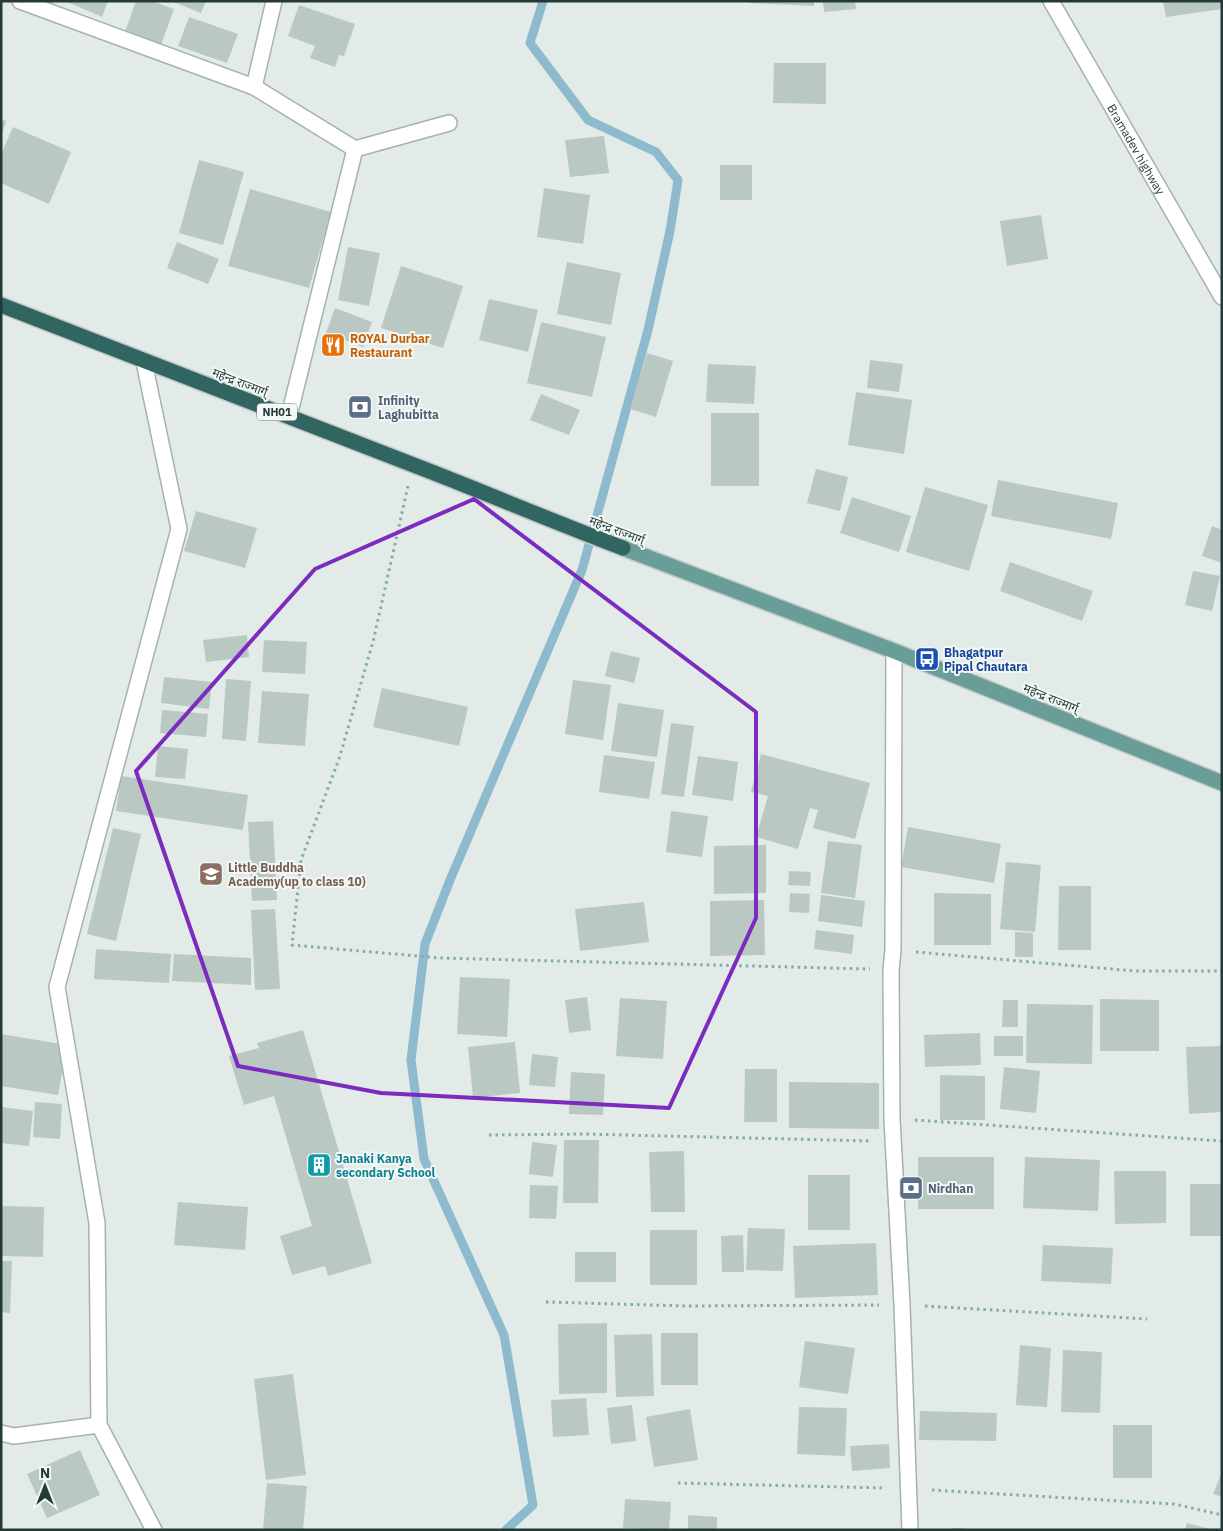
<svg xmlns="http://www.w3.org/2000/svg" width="1223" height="1531" font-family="'IBM Plex Sans','Noto Sans Devanagari',sans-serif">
	<rect width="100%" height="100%" fill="#e2ebe8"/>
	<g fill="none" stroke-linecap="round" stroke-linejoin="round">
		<path stroke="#8dbacc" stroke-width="9" d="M 506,1530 L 533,1505 L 504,1335 L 424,1159 L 411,1060 L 425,944 L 450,880 L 582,570 L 648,330 L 670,231 L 678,180 L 656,152 L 588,120 L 530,43 L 543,1"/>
	</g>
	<g fill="#bac8c4">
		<path d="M 65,1 L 108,1 L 102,17 Z"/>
		<path d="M 136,1 L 152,1 L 174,9 L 161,45 L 125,32 Z"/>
		<path d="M 171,1 L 206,1 L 201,13 Z"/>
		<path d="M 749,1 L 814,1 L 814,6 L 749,3 Z"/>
		<path d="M 823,1 L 855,1 L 856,9 L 824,12 Z"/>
		<path d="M 1163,1 L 1222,1 L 1222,9 L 1166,17 Z"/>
		<path d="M 299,5 L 355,24 L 344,56 L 339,55 L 335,67 L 310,58 L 315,46 L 288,36 Z"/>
		<path d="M 189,17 L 238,34 L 227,63 L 178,46 Z"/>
		<path d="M 774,63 L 826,63 L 826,104 L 773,103 Z"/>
		<path d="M 1,119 L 6,121 L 2,133 L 1,133 Z"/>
		<path d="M 13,127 L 71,152 L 49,204 L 1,183 L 1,154 Z"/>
		<path d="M 604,136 L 609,173 L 570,177 L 565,140 Z"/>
		<path d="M 199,160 L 244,172 L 223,245 L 179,233 Z"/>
		<rect x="720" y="165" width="32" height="35"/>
		<path d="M 544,188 L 590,195 L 583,244 L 537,237 Z"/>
		<path d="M 250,189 L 331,212 L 309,288 L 228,266 Z"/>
		<path d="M 1041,215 L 1048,259 L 1007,266 L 1000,221 Z"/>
		<path d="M 177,242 L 219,259 L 208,284 L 167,268 Z"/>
		<path d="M 348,247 L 380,253 L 369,306 L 338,300 Z"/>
		<path d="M 567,262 L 621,273 L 611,325 L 557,314 Z"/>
		<path d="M 401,266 L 463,286 L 443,348 L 381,328 Z"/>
		<path d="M 489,299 L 538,310 L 528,352 L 479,340 Z"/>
		<path d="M 335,308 L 372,322 L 363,347 L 326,333 Z"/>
		<path d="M 541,322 L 606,337 L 592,397 L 527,383 Z"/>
		<path d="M 647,353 L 673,361 L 656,417 L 630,409 Z"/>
		<path d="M 870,360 L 903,364 L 899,392 L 867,388 Z"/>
		<path d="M 708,364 L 756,366 L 754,404 L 706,402 Z"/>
		<path d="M 856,392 L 912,400 L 904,454 L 848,445 Z"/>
		<path d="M 541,394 L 580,410 L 569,435 L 530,420 Z"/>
		<rect x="711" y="413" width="48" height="73"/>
		<path d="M 816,469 L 848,477 L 840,511 L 807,503 Z"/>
		<path d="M 998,480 L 1118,503 L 1111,539 L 991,516 Z"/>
		<path d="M 925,487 L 988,505 L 969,571 L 906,552 Z"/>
		<path d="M 852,497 L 911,516 L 899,552 L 840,533 Z"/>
		<path d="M 196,511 L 257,528 L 245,568 L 184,551 Z"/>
		<path d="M 1212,526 L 1222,530 L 1222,563 L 1202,556 Z"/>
		<path d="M 1010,562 L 1093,591 L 1082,621 L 1000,591 Z"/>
		<path d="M 1193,571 L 1220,576 L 1212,611 L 1185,605 Z"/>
		<path d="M 247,635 L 249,657 L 206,662 L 203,640 Z"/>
		<path d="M 264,640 L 307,642 L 305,674 L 262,672 Z"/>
		<path d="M 611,651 L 640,658 L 634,683 L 605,676 Z"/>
		<path d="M 164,677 L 212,682 L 209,709 L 161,703 Z"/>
		<path d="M 226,679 L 251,681 L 246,741 L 222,739 Z"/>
		<path d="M 573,680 L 611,685 L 603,740 L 565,734 Z"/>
		<path d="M 382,688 L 468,707 L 459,746 L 373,727 Z"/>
		<path d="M 262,691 L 309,694 L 305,746 L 258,743 Z"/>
		<path d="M 618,703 L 664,710 L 657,757 L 611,751 Z"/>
		<path d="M 162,710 L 208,714 L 206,737 L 160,733 Z"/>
		<path d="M 671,723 L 694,726 L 684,797 L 661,794 Z"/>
		<path d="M 158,746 L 188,749 L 185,779 L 155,777 Z"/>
		<path d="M 761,754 L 870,783 L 855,839 L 813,828 L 818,810 L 810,808 L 798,849 L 756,837 L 768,796 L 751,792 Z"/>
		<path d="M 604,755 L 655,762 L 649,799 L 599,792 Z"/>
		<path d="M 698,756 L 738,762 L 733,801 L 692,795 Z"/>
		<path d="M 121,776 L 248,795 L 243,830 L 116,811 Z"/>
		<path d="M 671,811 L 708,816 L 702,857 L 666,852 Z"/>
		<path d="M 273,821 L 277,900 L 252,901 L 248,822 Z"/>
		<path d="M 908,827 L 1001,844 L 994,883 L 901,867 Z"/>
		<path d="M 113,828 L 141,834 L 116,941 L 87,934 Z"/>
		<path d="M 828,841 L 862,845 L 855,898 L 821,893 Z"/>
		<path d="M 766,845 L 766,893 L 714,894 L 714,846 Z"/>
		<path d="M 1006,862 L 1041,865 L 1035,932 L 1000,929 Z"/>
		<path d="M 789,871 L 811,872 L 810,886 L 788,885 Z"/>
		<path d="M 1059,886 L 1091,886 L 1091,950 L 1058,950 Z"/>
		<path d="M 790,893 L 810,894 L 809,913 L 789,912 Z"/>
		<path d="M 934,893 L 991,894 L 991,945 L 934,945 Z"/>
		<path d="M 821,895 L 865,901 L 862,927 L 818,921 Z"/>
		<path d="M 764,900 L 765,955 L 710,956 L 710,901 Z"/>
		<path d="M 644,902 L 649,942 L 580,951 L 575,909 Z"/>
		<path d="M 275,909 L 280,989 L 255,990 L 251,910 Z"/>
		<path d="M 816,930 L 854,935 L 852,954 L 814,949 Z"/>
		<path d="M 1015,932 L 1033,933 L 1033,957 L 1015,957 Z"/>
		<path d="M 96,949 L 171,954 L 169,983 L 94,979 Z"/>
		<path d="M 174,954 L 251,958 L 251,985 L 172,981 Z"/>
		<path d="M 460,977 L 510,979 L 507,1037 L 457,1034 Z"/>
		<path d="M 587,997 L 591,1030 L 569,1033 L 565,1000 Z"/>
		<path d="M 620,998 L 667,1001 L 663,1059 L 616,1056 Z"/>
		<path d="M 1100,999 L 1159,1000 L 1159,1051 L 1100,1051 Z"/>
		<path d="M 1003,1000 L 1018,1000 L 1018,1027 L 1002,1027 Z"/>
		<path d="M 1027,1004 L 1093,1005 L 1092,1064 L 1026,1063 Z"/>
		<path d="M 303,1030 L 372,1263 L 328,1276 L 325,1266 L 292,1275 L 280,1236 L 312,1226 L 274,1096 L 244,1105 L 229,1056 L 259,1048 L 257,1043 Z"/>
		<path d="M 980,1033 L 981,1065 L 925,1067 L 924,1035 Z"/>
		<path d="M 1,1034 L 67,1045 L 58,1095 L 1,1086 Z"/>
		<rect x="994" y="1036" width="29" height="20"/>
		<path d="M 515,1042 L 520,1093 L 473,1098 L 468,1047 Z"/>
		<path d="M 1222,1046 L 1222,1112 L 1189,1114 L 1186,1047 Z"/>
		<path d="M 532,1054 L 558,1057 L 555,1087 L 529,1085 Z"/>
		<path d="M 1004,1067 L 1040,1071 L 1036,1113 L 1000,1109 Z"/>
		<path d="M 745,1069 L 777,1069 L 777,1122 L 744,1122 Z"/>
		<path d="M 571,1072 L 605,1074 L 603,1115 L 569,1114 Z"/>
		<path d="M 940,1075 L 985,1076 L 985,1120 L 940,1120 Z"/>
		<path d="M 789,1082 L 879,1083 L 879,1129 L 789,1128 Z"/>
		<path d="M 35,1102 L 62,1104 L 60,1139 L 33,1137 Z"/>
		<path d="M 1,1107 L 33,1111 L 29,1146 L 1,1143 Z"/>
		<path d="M 564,1140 L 599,1140 L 598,1203 L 563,1203 Z"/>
		<path d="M 532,1142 L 557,1145 L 553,1177 L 529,1174 Z"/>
		<path d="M 684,1151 L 685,1212 L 651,1212 L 649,1152 Z"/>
		<rect x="918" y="1157" width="76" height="52"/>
		<path d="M 1025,1157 L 1100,1160 L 1098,1211 L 1023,1208 Z"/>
		<path d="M 1114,1171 L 1166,1171 L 1166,1223 L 1115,1224 Z"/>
		<rect x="808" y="1175" width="42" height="55"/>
		<rect x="1190" y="1184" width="32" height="52"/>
		<path d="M 530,1185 L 558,1186 L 556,1219 L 529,1218 Z"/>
		<path d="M 178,1202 L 248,1207 L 245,1250 L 174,1245 Z"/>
		<path d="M 1,1206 L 44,1207 L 43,1257 L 1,1256 Z"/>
		<path d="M 748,1228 L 785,1229 L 783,1271 L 746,1270 Z"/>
		<rect x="650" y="1230" width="47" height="55"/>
		<path d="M 743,1235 L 744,1272 L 722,1272 L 721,1236 Z"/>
		<path d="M 876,1243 L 878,1295 L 795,1298 L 793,1246 Z"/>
		<path d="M 1043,1245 L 1113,1248 L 1111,1284 L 1041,1281 Z"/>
		<rect x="575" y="1252" width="41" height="30"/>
		<path d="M 1,1261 L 12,1261 L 10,1313 L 1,1312 Z"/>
		<path d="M 607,1323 L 607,1393 L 559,1394 L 558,1324 Z"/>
		<rect x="661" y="1333" width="37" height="52"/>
		<path d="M 652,1334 L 654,1396 L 616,1397 L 614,1335 Z"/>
		<path d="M 805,1341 L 855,1348 L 848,1394 L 799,1387 Z"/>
		<path d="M 1020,1345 L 1051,1348 L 1047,1407 L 1016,1405 Z"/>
		<path d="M 1063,1350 L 1102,1352 L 1100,1413 L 1061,1412 Z"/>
		<path d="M 293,1374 L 306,1475 L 266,1480 L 254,1379 Z"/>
		<path d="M 586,1398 L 589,1435 L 553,1437 L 551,1400 Z"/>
		<path d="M 632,1405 L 636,1441 L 611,1444 L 607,1408 Z"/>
		<path d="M 799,1407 L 847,1408 L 845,1456 L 797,1454 Z"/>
		<path d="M 690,1409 L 698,1460 L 654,1467 L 646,1417 Z"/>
		<path d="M 920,1411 L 997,1413 L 996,1441 L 919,1440 Z"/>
		<rect x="1113" y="1425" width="39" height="53"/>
		<path d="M 889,1444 L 890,1468 L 852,1471 L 850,1446 Z"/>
		<path d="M 80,1450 L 100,1495 L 47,1518 L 27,1474 Z"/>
		<path d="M 1222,1472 L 1222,1497 L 1213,1494 Z"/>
		<path d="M 267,1483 L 307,1486 L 303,1530 L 263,1530 Z"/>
		<path d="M 625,1499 L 671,1502 L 669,1530 L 623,1528 Z"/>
		<path d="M 688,1515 L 717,1517 L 717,1530 L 688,1530 Z"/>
		<path d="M 1187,1523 L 1210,1529 L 1210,1530 L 1185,1530 Z"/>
		<rect x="952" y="1528" width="14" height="2"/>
	</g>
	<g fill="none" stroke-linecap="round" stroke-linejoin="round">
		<defs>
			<g id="minor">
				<path d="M 20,1 L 254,87 L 355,149 L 289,416"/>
				<path id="s1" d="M 1051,1 L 1222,297"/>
				<path d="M 254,87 L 274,1"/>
				<path d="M 355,149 L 449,123"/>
				<path d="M 894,651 L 893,950 L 891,970 L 892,1119 L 902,1305 L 910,1530"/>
				<path d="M 99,1425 L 154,1530"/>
				<path d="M 1,1433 L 14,1436 L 99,1425 L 97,1223 L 57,987 L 179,529 L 144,362"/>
			</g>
			<path id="major" d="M 623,548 L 894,651 L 1222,783"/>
			<path id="highway" d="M 1,305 C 137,359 275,410 411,464 C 482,491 551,521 623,548"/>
		</defs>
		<use href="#minor" stroke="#a5b2af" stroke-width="18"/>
		<use href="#major" stroke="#c1c8c7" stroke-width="18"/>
		<use href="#highway" stroke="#c1c8c7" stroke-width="18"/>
		<g stroke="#84aca5" stroke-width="3" stroke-dasharray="2.5 4" stroke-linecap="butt">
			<path d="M 408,486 L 373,642 L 339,759 L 301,860 L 292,945 L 440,958 L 870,969"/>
			<path d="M 916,952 L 1135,971 L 1222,971"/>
			<path d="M 915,1120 L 1222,1141"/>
			<path d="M 489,1135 L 584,1134 L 872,1141"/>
			<path d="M 546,1302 L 686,1306 L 879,1305"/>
			<path d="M 925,1306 L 1147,1319"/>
			<path d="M 678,1483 L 885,1488"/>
			<path d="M 932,1490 L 1174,1504 L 1222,1515"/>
		</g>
		<use href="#minor" stroke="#fff" stroke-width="15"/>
		<use href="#major" stroke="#699d97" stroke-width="15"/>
		<use href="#highway" stroke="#316561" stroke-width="15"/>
	</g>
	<path fill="none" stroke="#7b2cbf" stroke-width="4" stroke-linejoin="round" d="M 474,499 L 756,712 L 756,918 L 669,1108 L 381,1093 L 238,1066 L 136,771 L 315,569 Z"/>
	<defs>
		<symbol id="restaurant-square" viewBox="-11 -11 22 22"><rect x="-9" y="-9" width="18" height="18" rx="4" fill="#e8710a" stroke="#f2f8f5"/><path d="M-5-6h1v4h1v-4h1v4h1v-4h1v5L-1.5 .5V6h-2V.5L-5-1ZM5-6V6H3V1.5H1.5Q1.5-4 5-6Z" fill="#fff"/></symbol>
		<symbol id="bank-square" viewBox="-11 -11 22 22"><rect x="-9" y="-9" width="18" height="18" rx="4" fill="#5c6f8a" stroke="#f2f8f5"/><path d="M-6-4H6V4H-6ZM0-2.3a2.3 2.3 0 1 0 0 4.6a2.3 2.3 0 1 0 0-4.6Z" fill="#fff"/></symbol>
		<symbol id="bus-square" viewBox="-11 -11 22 22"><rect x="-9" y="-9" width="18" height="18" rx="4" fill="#1a4fb4" stroke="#f2f8f5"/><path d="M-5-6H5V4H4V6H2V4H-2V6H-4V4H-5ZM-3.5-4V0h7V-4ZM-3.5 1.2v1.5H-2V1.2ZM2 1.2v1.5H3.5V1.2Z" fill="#fff"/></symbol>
		<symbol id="school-square" viewBox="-11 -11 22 22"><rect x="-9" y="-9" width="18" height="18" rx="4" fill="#8d6e63" stroke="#f2f8f5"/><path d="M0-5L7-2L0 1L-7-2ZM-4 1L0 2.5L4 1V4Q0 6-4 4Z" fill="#fff"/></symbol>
		<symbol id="building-square" viewBox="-11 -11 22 22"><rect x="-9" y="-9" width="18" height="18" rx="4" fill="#0f9aa8" stroke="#f2f8f5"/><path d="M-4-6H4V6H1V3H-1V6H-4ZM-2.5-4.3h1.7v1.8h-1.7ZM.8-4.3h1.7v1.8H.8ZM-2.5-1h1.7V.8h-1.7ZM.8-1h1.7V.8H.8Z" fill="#fff"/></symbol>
	</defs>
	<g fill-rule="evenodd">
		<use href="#restaurant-square" x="319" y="331" width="28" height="28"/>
		<use href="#bank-square" x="346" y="393" width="28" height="28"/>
		<use href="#bus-square" x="913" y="645" width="28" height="28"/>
		<use href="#school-square" x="197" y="860" width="28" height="28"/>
		<use href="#building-square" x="305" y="1151" width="28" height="28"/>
		<use href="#bank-square" x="897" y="1174" width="28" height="28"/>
	</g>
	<g text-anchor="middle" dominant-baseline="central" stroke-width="4" stroke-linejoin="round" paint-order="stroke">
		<rect fill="#f2f8f5" stroke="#617370" stroke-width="1" x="257" y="403.5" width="40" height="17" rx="4"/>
		<g font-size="11" font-weight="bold" fill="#233a37">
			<text x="277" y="412">NH01</text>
		</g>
		<g font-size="12" fill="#233a37" stroke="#f2f8f5">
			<text stroke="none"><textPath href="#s1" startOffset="171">Bramadev highway</textPath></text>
			<text transform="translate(240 382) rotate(21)">महेन्द्र राज्मार्ग्</text>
			<text transform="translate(617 530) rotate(21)">महेन्द्र राज्मार्ग्</text>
			<text transform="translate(1051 698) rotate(22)">महेन्द्र राज्मार्ग्</text>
		</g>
		<g font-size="12" font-weight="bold" fill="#c56008" stroke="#f2f8f5" text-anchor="start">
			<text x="350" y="338">ROYAL Durbar<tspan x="350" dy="14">Restaurant</tspan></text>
		</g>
		<g font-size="12" font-weight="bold" fill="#4e5e75" stroke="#f2f8f5" text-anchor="start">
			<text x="378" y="400">Infinity<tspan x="378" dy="14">Laghubitta</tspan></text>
			<text x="928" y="1188">Nirdhan</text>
		</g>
		<g font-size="12" font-weight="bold" fill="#164399" stroke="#f2f8f5" text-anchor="start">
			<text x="944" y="652">Bhagatpur<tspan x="944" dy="14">Pipal Chautara</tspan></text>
		</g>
		<g font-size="12" font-weight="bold" fill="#785e54" stroke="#f2f8f5" text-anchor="start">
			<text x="228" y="867">Little Buddha<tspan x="228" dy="14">Academy(up to class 10)</tspan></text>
		</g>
		<g font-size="12" font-weight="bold" fill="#0d838f" stroke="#f2f8f5" text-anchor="start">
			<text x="336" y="1158">Janaki Kanya<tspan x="336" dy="14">secondary School</tspan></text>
		</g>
	</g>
	<rect width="1223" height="1531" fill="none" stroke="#233a37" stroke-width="5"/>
	<g transform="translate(45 1486)" stroke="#f2f8f5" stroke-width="4" paint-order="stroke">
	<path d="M0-4L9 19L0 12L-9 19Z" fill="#233a37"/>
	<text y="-8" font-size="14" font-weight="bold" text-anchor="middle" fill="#233a37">N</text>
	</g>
</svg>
